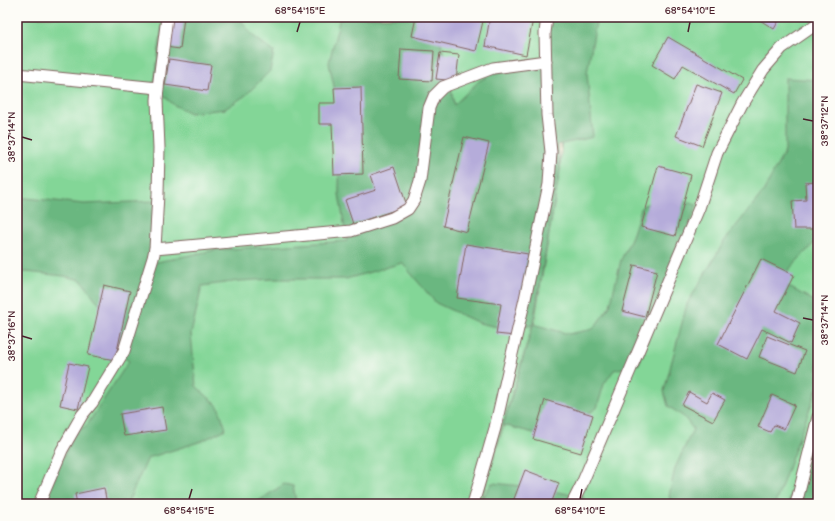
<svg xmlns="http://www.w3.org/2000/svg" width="835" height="521" font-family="'Balsamiq Sans',sans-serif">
	<rect width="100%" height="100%" fill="#fdfcf7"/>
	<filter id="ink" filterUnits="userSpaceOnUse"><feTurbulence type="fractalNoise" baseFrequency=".025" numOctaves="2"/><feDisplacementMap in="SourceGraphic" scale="8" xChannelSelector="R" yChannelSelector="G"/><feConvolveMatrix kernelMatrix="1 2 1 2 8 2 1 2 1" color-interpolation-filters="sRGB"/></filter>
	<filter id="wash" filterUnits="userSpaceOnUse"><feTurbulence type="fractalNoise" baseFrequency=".012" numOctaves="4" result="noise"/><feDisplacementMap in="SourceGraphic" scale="16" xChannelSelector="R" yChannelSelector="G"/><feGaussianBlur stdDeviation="0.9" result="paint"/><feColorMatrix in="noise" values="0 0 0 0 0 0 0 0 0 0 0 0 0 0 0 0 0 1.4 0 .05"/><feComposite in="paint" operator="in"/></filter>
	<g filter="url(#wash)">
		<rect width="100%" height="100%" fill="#e9e2bf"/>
		<path fill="#83d697" stroke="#667a61" d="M 17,17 L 551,17 L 547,36 L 560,170 L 569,17 L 818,17 L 818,504 L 480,504 L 534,324 L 557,186 L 533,324 L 479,504 L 17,504 Z"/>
		<g fill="#6ab780" stroke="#5a6b56">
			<path d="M 163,17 L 239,17 L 252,35 L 274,52 L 270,71 L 246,95 L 225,109 L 190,113 L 174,105 L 154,87 Z"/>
			<path d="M 340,17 L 426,17 L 437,28 L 448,70 L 454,105 L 479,81 L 498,71 L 550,66 L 547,36 L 551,17 L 597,17 L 587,73 L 593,137 L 558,145 L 560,170 L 533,324 L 569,334 L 593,329 L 610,306 L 621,260 L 632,236 L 642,206 L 666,196 L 697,204 L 639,364 L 614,370 L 604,384 L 597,408 L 549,437 L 503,425 L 533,325 L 511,330 L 479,323 L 436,303 L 402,263 L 346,279 L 273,279 L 239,281 L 202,286 L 191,334 L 196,386 L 218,406 L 226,429 L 202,441 L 148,458 L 127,504 L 43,504 L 73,435 L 87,425 L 129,361 L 108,347 L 109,317 L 81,280 L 64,276 L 26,272 L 17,273 L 17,197 L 84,204 L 156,201 L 152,263 L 215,250 L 347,241 L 339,194 L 340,115 L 329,63 Z"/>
			<path d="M 785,78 L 818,80 L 818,239 L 778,281 L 818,303 L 818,386 L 775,504 L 672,504 L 669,496 L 675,468 L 693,429 L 684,417 L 668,406 L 664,391 L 687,304 L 725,240 L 763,192 L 785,151 Z"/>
			<path d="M 818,405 L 818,462 L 814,480 L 818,482 L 818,504 L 788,504 Z"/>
			<path d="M 492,483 L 532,487 L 584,497 L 580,504 L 479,504 Z"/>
			<path d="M 284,484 L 293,486 L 296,501 L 293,504 L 254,504 Z"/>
		</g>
		<g id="blocks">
			<g fill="#b5acda">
				<path d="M 168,17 L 184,17 L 180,49 L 165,47 Z"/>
				<path d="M 416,17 L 484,17 L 476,51 L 412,36 Z"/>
				<path d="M 490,17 L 523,17 L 533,19 L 526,55 L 485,46 Z"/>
				<path d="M 755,17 L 781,17 L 774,29 Z"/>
				<path d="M 668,37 L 742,80 L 734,94 L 683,65 L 675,79 L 652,65 Z"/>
				<path d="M 401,49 L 434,51 L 432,81 L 399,79 Z"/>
				<path d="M 440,53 L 459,55 L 456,81 L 436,79 Z"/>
				<path d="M 169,59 L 211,65 L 207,91 L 165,85 Z"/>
				<path d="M 696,84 L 722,93 L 702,146 L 676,136 Z"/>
				<path d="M 361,87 L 363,174 L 334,175 L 332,124 L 319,124 L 319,103 L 335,103 L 334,88 Z"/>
				<path d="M 464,137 L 489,143 L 467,232 L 443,226 Z"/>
				<path d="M 658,166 L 691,175 L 675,236 L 641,227 Z"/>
				<path d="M 394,167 L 407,206 L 353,224 L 345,200 L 376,190 L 371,175 Z"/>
				<path d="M 816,182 L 818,229 L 794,229 L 792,201 L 806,200 L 805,183 Z"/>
				<path d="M 466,244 L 528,254 L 515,336 L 496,334 L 501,304 L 457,298 Z"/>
				<path d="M 761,259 L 794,275 L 776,311 L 800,323 L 791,343 L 762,329 L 747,359 L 718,344 Z"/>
				<path d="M 634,265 L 657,271 L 645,317 L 622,311 Z"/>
				<path d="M 104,285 L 130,291 L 115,360 L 88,355 Z"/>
				<path d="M 767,336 L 805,351 L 797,372 L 759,357 Z"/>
				<path d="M 69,363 L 88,367 L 78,409 L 60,405 Z"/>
				<path d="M 689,392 L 707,402 L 712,393 L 725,400 L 713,421 L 682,405 Z"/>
				<path d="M 772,395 L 795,405 L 784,429 L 774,425 L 770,432 L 758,427 Z"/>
				<path d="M 545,400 L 593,415 L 581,453 L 533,439 Z"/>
				<path d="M 162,407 L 166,430 L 124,436 L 120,414 Z"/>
				<path d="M 525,470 L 559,483 L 551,504 L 512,504 Z"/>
				<path d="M 104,488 L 107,504 L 77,504 L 75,494 Z"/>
			</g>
		</g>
	</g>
	<g filter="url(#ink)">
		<use href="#blocks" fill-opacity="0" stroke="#82635f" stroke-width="1"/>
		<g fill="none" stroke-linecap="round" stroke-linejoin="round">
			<defs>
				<g id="lane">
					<path d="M 17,74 L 158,88 L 167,17"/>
					<path d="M 155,249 L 351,231 L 392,218 L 408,209 L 414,200 L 420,181 L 429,108 L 434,96 L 443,87 L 493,68 L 546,61"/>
					<path d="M 39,504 L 62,450 L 82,415 L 92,403 L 124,351 L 153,258 L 155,249 L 158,194 L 159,148 L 157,100 L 158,88"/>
					<path d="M 473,504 L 495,428 L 508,371 L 525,299 L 549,184 L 551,152 L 547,115 L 545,33 L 547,17"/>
					<path d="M 572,504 L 581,486 L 699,208 L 717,153 L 742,104 L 763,70 L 782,48 L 818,23"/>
					<path d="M 796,504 L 818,417"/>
				</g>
			</defs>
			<use href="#lane" stroke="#82635f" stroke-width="13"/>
			<use href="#lane" stroke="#fff" stroke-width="11"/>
		</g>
	</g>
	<path fill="none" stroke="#4a1f2b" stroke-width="1.5" d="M 297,32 L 300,22M 688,32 L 690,22M 803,119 L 813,121M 22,137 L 32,140M 803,318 L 813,320M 22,336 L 32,339M 189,499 L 192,489M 580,499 L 582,489"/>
	<rect width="835" height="521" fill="none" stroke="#fdfcf7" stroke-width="44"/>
	<rect x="22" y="22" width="791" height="477" fill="none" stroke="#4a1f2b" stroke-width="1.5"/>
	<g font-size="10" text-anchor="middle" fill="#4a1f2b">
		<text x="300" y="14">68°54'15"E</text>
		<text x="690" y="14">68°54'10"E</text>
		<text transform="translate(824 121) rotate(-90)" y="4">38°37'12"N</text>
		<text transform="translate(11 137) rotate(-90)" y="4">38°37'14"N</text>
		<text transform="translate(824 320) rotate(-90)" y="4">38°37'14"N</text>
		<text transform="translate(11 336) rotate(-90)" y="4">38°37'16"N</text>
		<text x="189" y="514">68°54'15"E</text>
		<text x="580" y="514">68°54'10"E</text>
	</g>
</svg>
